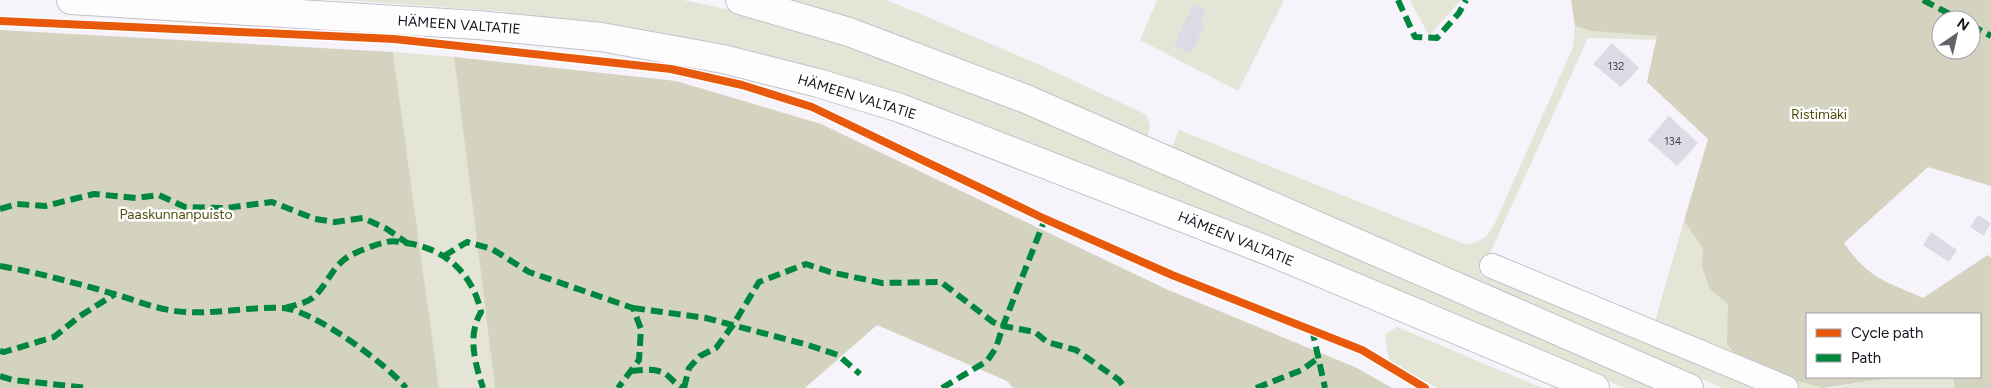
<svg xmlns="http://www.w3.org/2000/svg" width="1991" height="388" font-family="Figtree,sans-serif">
	<rect width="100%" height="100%" fill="#f6f3fa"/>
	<g fill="#e4e4d7">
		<path d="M 342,0 L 683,0 L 735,11 L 866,50 L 1024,113 L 1285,225 L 1656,388 L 1625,388 L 1279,243 L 608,25 L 499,11 Z"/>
		<path d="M 786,0 L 887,0 L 1038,64 L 1147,115 L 1150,127 L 1147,138 Z"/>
		<path d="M 1157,0 L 1284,0 L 1238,91 L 1140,40 Z"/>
		<path d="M 1410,0 L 1461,0 L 1429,36 Z"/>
		<path d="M 1707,0 L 1665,40 L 1588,38 L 1480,275 L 1501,284 L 1516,282 L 1776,388 L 1723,388 L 1171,150 L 1179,130 L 1465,244 C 1480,243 1487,238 1494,225 L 1573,47 L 1575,26 L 1581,27 Z"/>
		<path d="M 393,52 L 454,57 L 495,388 L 439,388 Z"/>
		<path d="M 1684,221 L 1703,249 L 1703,266 L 1709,288 L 1729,304 L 1727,344 L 1772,374 L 1823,388 L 1798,388 L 1657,325 L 1656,318 Z"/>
		<path d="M 1397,327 L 1542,388 L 1437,388 L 1389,361 L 1385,334 Z"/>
		<path d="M 1896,377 L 1953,377 L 1955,388 L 1830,388 Z"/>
	</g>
	<g fill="#d3d3c0" fill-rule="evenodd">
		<path d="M 1571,0 L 1991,0 L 1991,186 L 1928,167 L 1844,243 C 1869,279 1885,281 1923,298 L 1988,255 L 1991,258 L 1991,388 L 1955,388 L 1953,377 L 1980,377 L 1980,314 L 1807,314 L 1807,377 L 1896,377 L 1823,388 L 1772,374 L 1737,356 L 1727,344 L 1728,304 L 1709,288 L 1702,266 L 1703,249 L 1684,221 L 1708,139 L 1647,82 L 1657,36 L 1592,31 L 1575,26 ZM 1941,20 L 1971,20 L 1971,50 L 1941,50 Z"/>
		<path d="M 0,30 L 393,52 L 439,388 L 0,388 Z"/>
		<path d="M 454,57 L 676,81 L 821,124 L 1166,289 L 1357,368 L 1392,388 L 1013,388 L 1007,381 L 877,325 L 805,388 L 495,388 Z"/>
	</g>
	<g fill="#dedae5">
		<path d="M 1193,4 L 1206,10 L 1200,21 L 1205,24 L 1191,53 L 1174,46 Z"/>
		<path d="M 1612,43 L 1639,68 L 1621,87 L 1593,64 Z"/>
		<path d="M 1669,116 L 1698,143 L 1677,166 L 1648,140 Z"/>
		<path d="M 1978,215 L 1991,223 L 1984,236 L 1970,227 Z"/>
		<path d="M 1931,232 L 1957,250 L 1949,262 L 1923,245 Z"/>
	</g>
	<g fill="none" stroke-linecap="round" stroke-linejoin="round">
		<defs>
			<path id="minor" d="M 1492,266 L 1786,388"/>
			<g id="highway">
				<path d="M 71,0 L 478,25 L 601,37 L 723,59 L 818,83 L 900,108 L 1271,252 L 1595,388"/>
				<path d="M 740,0 L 849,32 L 1026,99 L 1689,388"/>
			</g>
		</defs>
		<use href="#minor" stroke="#c3c0c9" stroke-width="26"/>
		<use href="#highway" stroke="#c3c0c9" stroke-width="30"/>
		<use href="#minor" stroke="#fefdfe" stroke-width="24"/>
		<use href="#highway" stroke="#fefdfe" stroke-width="28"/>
		<g stroke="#00873e" stroke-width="6" stroke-dasharray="12 6" stroke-linecap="butt">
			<path d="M 1398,0 L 1415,37 L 1437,38 L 1459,13 L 1466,0"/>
			<path d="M 1923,0 L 1961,20"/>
			<path d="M 1971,25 L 1991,36"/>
			<path d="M 0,209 L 17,204 L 45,206 L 94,194 L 136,198 L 159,195 L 185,207 L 226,208 L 272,202 L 315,219 L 335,222 L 363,218 L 387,229 L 407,243"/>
			<path d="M 444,256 L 467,242 L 492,249 L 529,272 L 633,308 L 641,329 L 639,360 L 618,388"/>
			<path d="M 0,266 C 39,273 76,283 114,294 C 132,299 151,307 169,310 C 207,317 246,306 283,308 C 313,310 387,364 406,388"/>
			<path d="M 285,308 C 295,305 309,303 316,295 C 329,281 334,264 351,255 C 362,250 376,244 387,242 C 393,240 400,242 406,243 C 445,248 473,274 481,312 C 467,336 475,363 483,388"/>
			<path d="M 633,308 L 706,318 L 808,345 L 838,355 L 860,374"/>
			<path d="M 1312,329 L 1325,388"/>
			<path d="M 0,351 L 4,352 L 54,337 L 80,316 L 115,294"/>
			<path d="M 631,371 C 641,370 654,368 664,373 C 671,377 674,384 683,388"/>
			<path d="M 0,376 L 13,380 L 89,388"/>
			<path d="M 684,388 L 689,368 L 700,356 L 716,348 L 733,325 L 759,282 L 806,264 L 830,272 L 882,283 L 941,282 L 993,322 L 1003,326 L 1035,332 L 1047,342 L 1076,350 L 1119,380 L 1125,388"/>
			<path d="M 942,388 L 987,361 L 996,348 L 1003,326 L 1045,219"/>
			<path d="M 1256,388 L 1302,370 L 1318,358"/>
		</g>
		<defs>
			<path id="cycleway" d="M 0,21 L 394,39 L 671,69 L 742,85 L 812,107 L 1045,219 L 1172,275 L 1362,350 L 1425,388"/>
		</defs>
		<use href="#cycleway" stroke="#fff" stroke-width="11"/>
		<use href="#cycleway" stroke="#e8590c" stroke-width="8"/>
	</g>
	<g text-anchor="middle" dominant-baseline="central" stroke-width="5" stroke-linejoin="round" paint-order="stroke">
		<g font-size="11" fill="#4a4651">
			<text x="1616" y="66">132</text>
			<text x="1673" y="141">134</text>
		</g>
		<g font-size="14" fill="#16121d" stroke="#fff">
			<text transform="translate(459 25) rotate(4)">HÄMEEN VALTATIE</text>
			<text transform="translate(857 97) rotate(17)">HÄMEEN VALTATIE</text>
			<text transform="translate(1236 239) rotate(22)">HÄMEEN VALTATIE</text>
		</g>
		<g font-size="14" fill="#4f500d" stroke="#fff">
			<text x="1819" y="114">Ristimäki</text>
			<text x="176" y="214">Paaskunnanpuisto</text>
		</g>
	</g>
	<rect x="1806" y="313" width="175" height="65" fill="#ffffff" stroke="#a2a0a5"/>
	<rect x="1816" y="329" width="25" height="8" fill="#e8590c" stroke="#a2a0a5"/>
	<text x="1851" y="338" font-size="15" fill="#16121d">Cycle path</text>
	<rect x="1816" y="354" width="25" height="8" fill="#00873e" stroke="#a2a0a5"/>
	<text x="1851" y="363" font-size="15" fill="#16121d">Path</text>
	<g transform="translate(1956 35) rotate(34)"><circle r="24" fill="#ffffff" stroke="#a2a0a5"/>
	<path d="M0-4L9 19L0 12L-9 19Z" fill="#64616a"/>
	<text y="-8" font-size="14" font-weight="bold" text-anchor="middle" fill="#16121d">N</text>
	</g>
</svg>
